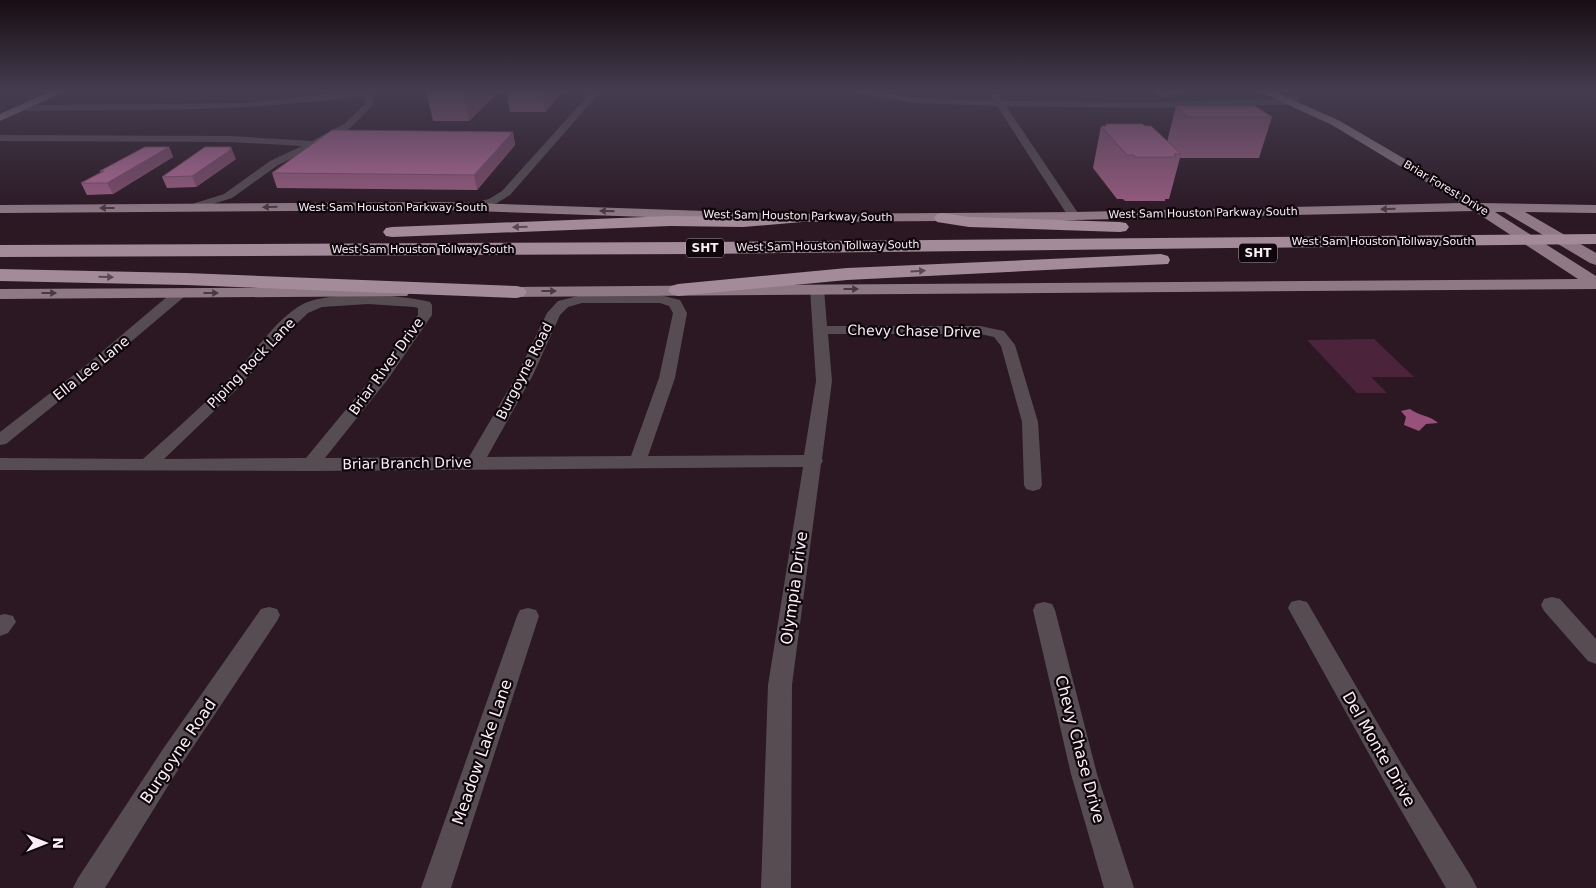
<svg xmlns="http://www.w3.org/2000/svg" width="1596" height="888" font-family="'DejaVu Sans',sans-serif">
	<rect width="100%" height="100%" fill="#2b1823"/>
	<path fill="#4b233b" d="M 1374,339 L 1414,377 L 1371,377 L 1387,393 L 1357,393 L 1307,340 Z"/>
	<path fill="#97517b" d="M 1410,409 C 1419,416 1430,415 1438,423 L 1426,424 L 1419,431 L 1404,425 L 1406,417 L 1401,411 Z"/>
	<g fill="none" stroke-linecap="round" stroke-linejoin="round">
		<g fill="#564c52" fill-rule="evenodd">
			<path d="M 357,91 L 380,91 L 370,94 L 374,100 L 373,105 L 350,128 L 338,136 L 278,165 L 232,198 L 190,211 L 186,210 L 184,208 L 186,206 L 224,194 L 270,161 L 302,146 L 230,142 L 0,141 L 0,135 L 230,136 L 312,141 L 344,124 L 365,104 L 366,100 L 363,95 C 251,113 138,109 25,111 L 21,108 L 25,105 L 245,103 Z"/>
			<path d="M 592,91 L 601,91 L 510,195 L 497,203 L 467,210 L 463,209 L 461,207 L 463,205 L 489,199 L 502,191 Z"/>
			<path d="M 851,91 C 872,91 892,95 913,97 C 940,100 967,100 994,101 L 991,96 L 995,94 L 998,94 L 1002,101 L 1156,102 L 1285,99 L 1297,96 L 1301,99 L 1285,105 L 1156,108 L 1006,106 L 1080,216 L 1074,219 L 1068,216 L 997,106 L 913,103 Z"/>
			<path d="M 817,285 L 824,289 L 827,326 L 980,326 L 1004,331 L 1015,345 L 1038,422 L 1042,485 L 1040,489 L 1033,491 L 1026,489 L 1024,485 L 1022,422 L 1001,346 L 994,337 L 980,334 L 828,334 L 832,381 L 822,459 L 823,461 L 821,464 L 792,685 L 791,888 L 761,888 L 768,685 L 803,467 L 310,471 L 0,470 L 0,458 L 143,459 C 174,431 206,403 235,373 C 255,352 279,315 305,303 C 335,291 399,294 430,302 L 432,305 L 432,315 L 388,379 L 325,458 L 469,457 L 517,375 L 547,313 L 558,301 L 582,295 L 660,295 L 680,300 L 687,313 L 675,378 L 648,456 L 804,455 L 816,381 L 810,289 ZM 582,303 L 660,303 L 669,306 L 673,313 L 659,378 L 631,456 L 487,457 L 533,375 L 560,315 L 568,307 ZM 368,304 L 414,307 L 418,308 L 418,315 L 376,373 L 306,458 L 164,459 L 235,391 L 290,330 L 308,313 L 322,307 Z"/>
			<path d="M 180,289 L 185,290 L 187,293 L 185,296 L 94,373 L 6,444 L 0,445 L 0,432 L 84,367 L 175,290 Z"/>
			<path d="M 1552,597 L 1560,599 L 1596,639 L 1596,664 L 1588,661 L 1544,611 L 1541,605 L 1544,599 Z"/>
			<path d="M 1299,600 L 1307,602 L 1402,765 L 1472,878 L 1477,888 L 1446,888 L 1384,781 L 1288,608 L 1291,602 Z"/>
			<path d="M 1044,602 L 1052,604 L 1055,610 L 1097,774 L 1134,888 L 1104,888 L 1071,774 L 1033,610 L 1036,604 Z"/>
			<path d="M 269,607 L 277,609 L 280,615 L 277,621 L 181,765 L 105,888 L 73,888 L 78,878 L 163,749 L 261,609 Z"/>
			<path d="M 528,608 L 536,610 L 539,616 L 451,888 L 421,888 L 517,616 L 520,610 Z"/>
			<path d="M 5,614 L 13,616 L 16,622 L 8,633 L 0,636 L 0,615 Z"/>
		</g>
		<g fill="#8e7985" fill-rule="evenodd">
			<path d="M 51,91 L 66,91 L 0,121 L 0,114 Z"/>
			<path d="M 1258,91 L 1273,91 L 1340,121 L 1480,203 L 1596,205 L 1596,213 L 1525,212 L 1596,253 L 1596,265 L 1590,263 L 1504,212 L 1495,212 L 1596,276 L 1596,289 L 496,297 L 490,296 L 487,292 L 490,288 L 496,287 L 1578,279 L 1474,211 L 1074,220 L 796,222 L 443,210 L 0,213 L 0,205 L 443,202 L 796,214 L 1074,212 L 1461,203 L 1332,125 Z"/>
			<path d="M 401,287 L 407,288 L 410,292 L 407,296 L 0,299 L 0,289 Z"/>
		</g>
		<g fill="#a48b99" fill-rule="evenodd">
			<path d="M 796,213 L 802,214 L 805,218 L 802,222 L 743,227 L 670,226 L 392,237 L 386,236 L 383,232 L 386,228 L 392,227 L 670,216 L 743,217 Z"/>
			<path d="M 943,213 L 969,217 L 1120,222 L 1126,223 L 1129,227 L 1126,231 L 1120,232 L 969,227 L 937,222 L 934,218 L 937,214 Z"/>
			<path d="M 1596,234 L 1596,244 L 698,254 L 0,257 L 0,245 L 698,242 Z"/>
			<path d="M 1161,254 L 1168,256 L 1170,260 L 1168,264 L 847,280 L 678,296 L 671,294 L 668,290 L 671,286 L 678,284 L 847,268 Z"/>
			<path d="M 0,269 L 186,273 L 517,286 L 524,288 L 527,292 L 524,296 L 517,298 L 186,285 L 0,281 Z"/>
		</g>
	</g>
	<g fill="#9b5d82">
		<path d="M 426,91 L 499,91 L 469,121 L 433,121 Z"/>
		<path d="M 506,91 L 563,91 L 545,112 L 510,112 Z"/>
		<path d="M 1154,91 L 1189,91 L 1161,97 Z"/>
		<path d="M 1176,106 L 1272,117 L 1259,158 L 1180,158 L 1169,199 L 1165,199 L 1165,201 L 1125,201 L 1123,199 L 1117,199 L 1093,168 L 1101,126 L 1105,126 L 1106,124 L 1145,126 L 1167,142 Z"/>
		<path d="M 513,132 L 515,145 L 477,190 L 277,188 L 272,173 Z"/>
		<path d="M 169,147 L 173,157 L 113,194 L 87,195 L 81,183 L 101,172 L 100,171 Z"/>
		<path d="M 236,159 L 196,187 L 167,188 L 162,177 Z"/>
	</g>
	<g fill="#7e4c6a">
		<path d="M 463,91 L 499,91 L 469,121 Z"/>
		<path d="M 542,91 L 563,91 L 545,112 Z"/>
		<path d="M 1162,91 L 1189,91 L 1161,97 Z"/>
		<path d="M 513,132 L 515,145 L 477,190 L 474,175 Z"/>
		<path d="M 169,147 L 173,157 L 113,194 L 107,183 Z"/>
		<path d="M 231,147 L 236,159 L 196,187 L 192,176 Z"/>
	</g>
	<g fill="#b46c97" stroke="#7e4c6a">
		<path d="M 1176,106 L 1255,106 L 1272,117 L 1188,117 Z"/>
		<path d="M 1106,124 L 1142,124 L 1145,126 L 1151,126 L 1181,154 L 1174,154 L 1176,157 L 1135,157 L 1134,155 L 1127,155 L 1101,126 L 1107,126 Z"/>
		<path d="M 332,130 L 513,132 L 474,175 L 272,173 Z"/>
		<path d="M 145,147 L 169,147 L 107,183 L 81,183 L 104,171 L 100,171 Z"/>
		<path d="M 205,147 L 231,147 L 229,149 L 232,149 L 192,176 L 162,177 Z"/>
	</g>
	<defs><path id="oneway-solid" d="M-6-.8H1V-3.2L6.5 0L1 3.2V.8H-6Z" transform="scale(1.25)"/></defs>
	<g fill="#483a41">
		<use href="#oneway-solid" transform="translate(270 207) rotate(179)"/>
		<use href="#oneway-solid" transform="translate(107 208) rotate(180)"/>
		<use href="#oneway-solid" transform="translate(1388 209) rotate(179)"/>
		<use href="#oneway-solid" transform="translate(607 211) rotate(-178)"/>
		<use href="#oneway-solid" transform="translate(851 289)"/>
		<use href="#oneway-solid" transform="translate(549 291)"/>
		<use href="#oneway-solid" transform="translate(49 293)"/>
		<use href="#oneway-solid" transform="translate(211 293)"/>
	</g>
	<g fill="#594852">
		<use href="#oneway-solid" transform="translate(520 227) rotate(178)"/>
		<use href="#oneway-solid" transform="translate(918 271) rotate(-3)"/>
		<use href="#oneway-solid" transform="translate(106 277) rotate(1)"/>
	</g>
	<linearGradient id="sky" x2="0" y2="1"><stop stop-color="#180d13"/><stop offset="0.42" stop-color="#443d50"/><stop offset="1" stop-color="#443d50" stop-opacity="0"/></linearGradient>
	<rect width="1596" height="216" fill="url(#sky)"/>
	<g text-anchor="middle" dominant-baseline="central" stroke-width="4.5" stroke-linejoin="round" paint-order="stroke">
		<g font-size="11" fill="#fbedf4" stroke="#0e060a">
			<text transform="translate(1446 188) rotate(31)">Briar Forest Drive</text>
			<text x="393" y="207">West Sam Houston Parkway South</text>
			<text transform="translate(1203 213) rotate(-1)">West Sam Houston Parkway South</text>
			<text transform="translate(798 216) rotate(1)">West Sam Houston Parkway South</text>
			<text x="1383" y="241">West Sam Houston Tollway South</text>
			<text transform="translate(828 246) rotate(-1)">West Sam Houston Tollway South</text>
			<text x="423" y="249">West Sam Houston Tollway South</text>
		</g>
		<g fill="#0e060a" stroke="#b4a8ae" stroke-width="1">
			<rect x="686" y="238.5" width="38" height="19" rx="4"/>
			<rect x="1239" y="243.5" width="38" height="19" rx="4"/>
		</g>
		<g font-size="12" font-weight="bold" fill="#fbedf4">
			<text x="705" y="248">SHT</text>
			<text x="1258" y="253">SHT</text>
		</g>
		<g font-size="14" fill="#fbedf4" stroke="#0e060a">
			<text transform="translate(914 331) rotate(1)">Chevy Chase Drive</text>
			<text transform="translate(251 363) rotate(-46)">Piping Rock Lane</text>
			<text transform="translate(386 366) rotate(-54)">Briar River Drive</text>
			<text transform="translate(91 368) rotate(-39)">Ella Lee Lane</text>
			<text transform="translate(524 371) rotate(-63)">Burgoyne Road</text>
			<text transform="translate(407 463) rotate(-1)">Briar Branch Drive</text>
		</g>
		<g font-size="16" fill="#fbedf4" stroke="#0e060a">
			<text transform="translate(794 588) rotate(-82)">Olympia Drive</text>
			<text transform="translate(1080 749) rotate(75)">Chevy Chase Drive</text>
			<text transform="translate(1379 749) rotate(60)">Del Monte Drive</text>
			<text transform="translate(178 751) rotate(-56)">Burgoyne Road</text>
			<text transform="translate(482 752) rotate(-71)">Meadow Lake Lane</text>
		</g>
	</g>
	<g transform="translate(45 843) rotate(90)" stroke="#0e060a" stroke-width="4" paint-order="stroke">
	<path d="M0-4L9 19L0 12L-9 19Z" fill="#fbedf4"/>
	<text y="-8" font-size="14" font-weight="bold" text-anchor="middle" fill="#fbedf4">N</text>
	</g>
</svg>
